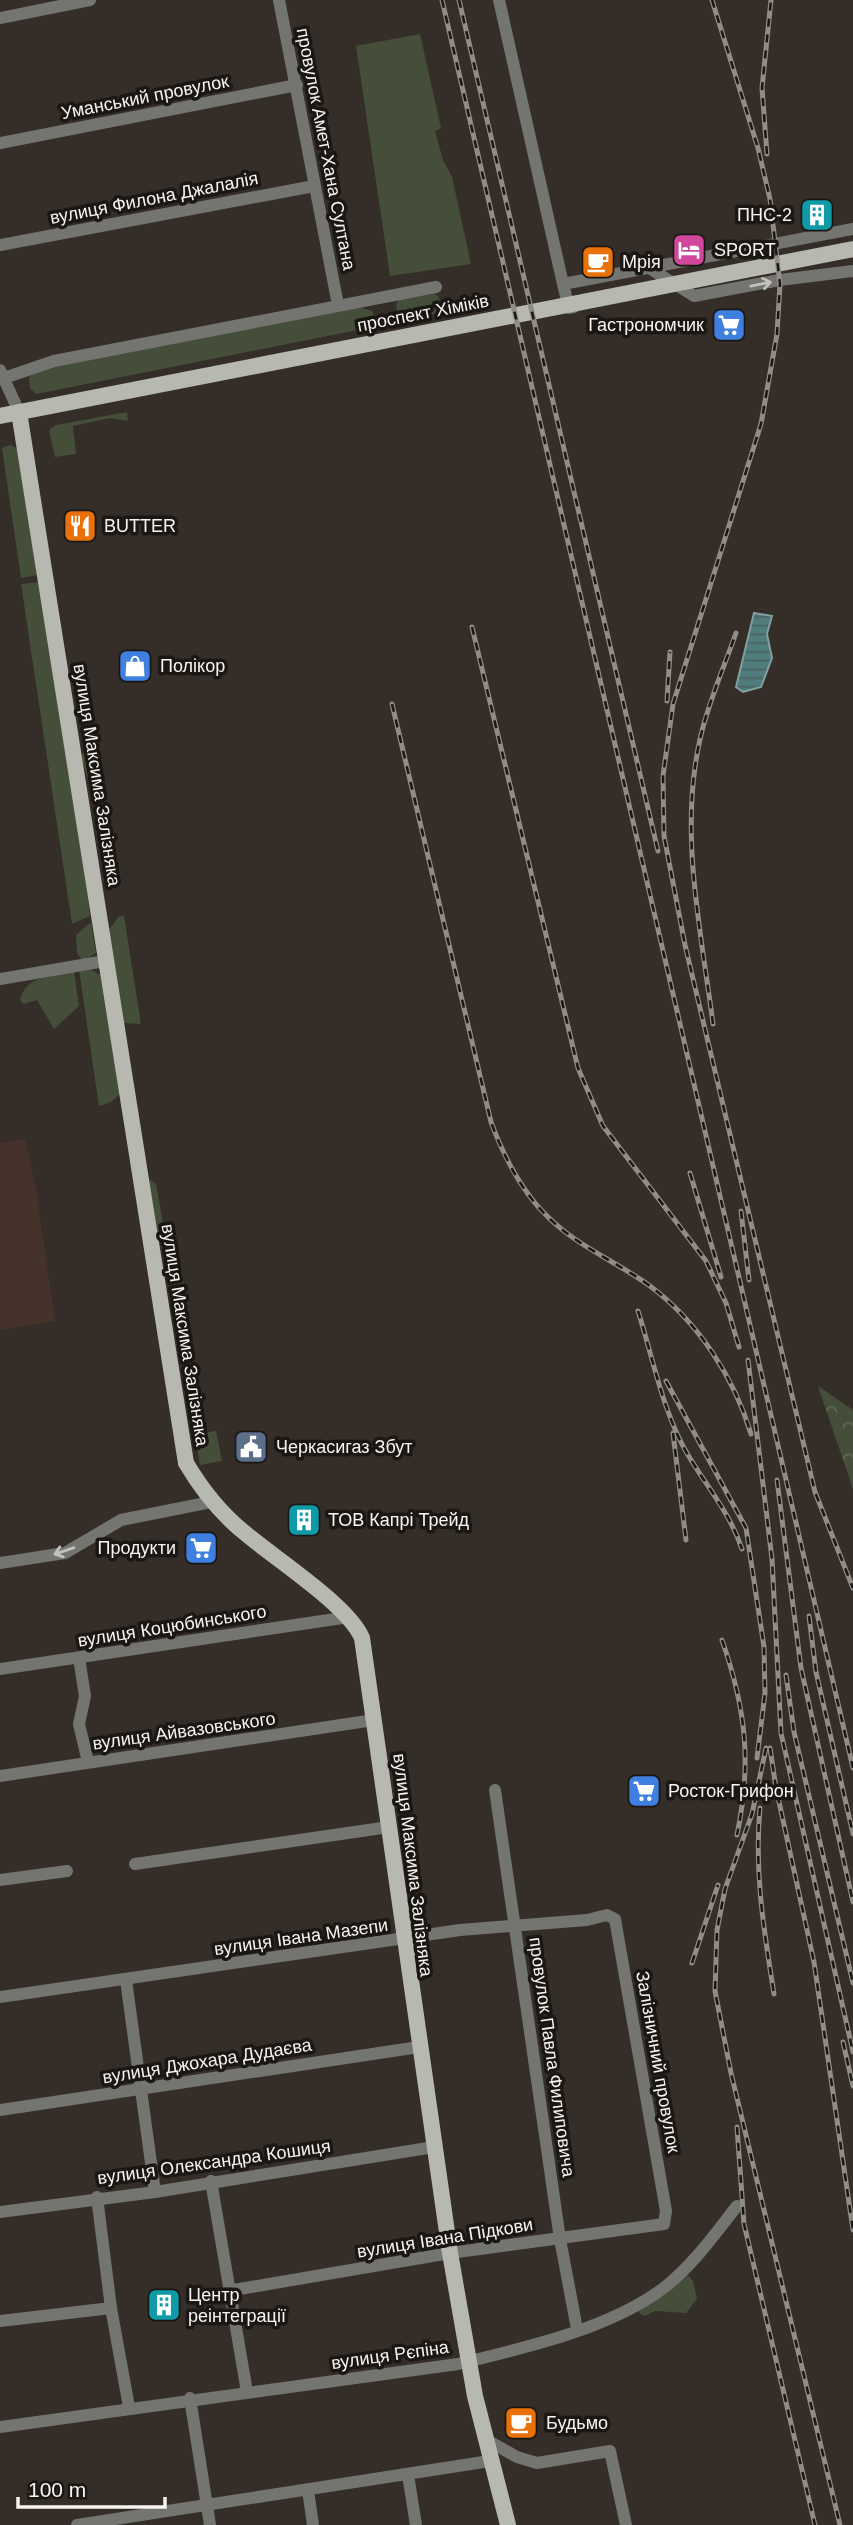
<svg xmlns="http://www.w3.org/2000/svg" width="853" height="2525" font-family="Helvetica,sans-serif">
	<defs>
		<pattern id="forest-crowns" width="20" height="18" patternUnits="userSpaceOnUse" patternTransform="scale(1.75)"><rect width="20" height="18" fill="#444e39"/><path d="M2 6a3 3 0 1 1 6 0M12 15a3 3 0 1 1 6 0" fill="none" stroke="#606856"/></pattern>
		<pattern id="water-rules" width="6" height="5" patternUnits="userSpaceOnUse" patternTransform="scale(1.75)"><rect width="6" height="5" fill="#4f7c7d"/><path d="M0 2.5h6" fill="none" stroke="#4c6262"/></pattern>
	</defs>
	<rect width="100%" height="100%" fill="#352e28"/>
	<path fill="#45322b" d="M 25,1139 L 36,1189 L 55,1321 L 0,1330 L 0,1143 Z"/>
	<g fill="#444e39">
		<path d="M 420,34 L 441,128 L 435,131 L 443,160 L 452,177 L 471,264 L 390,276 L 356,46 Z"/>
		<path d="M 434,294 L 438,296 L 444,312 L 399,321 L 396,305 L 399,299 Z"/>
		<path d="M 359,307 L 372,311 L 378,326 L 36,394 L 30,388 L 29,378 L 34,371 Z"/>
		<path d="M 127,412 L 128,421 L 110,418 L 73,426 L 76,454 L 55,457 L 49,430 L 56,425 Z"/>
		<path d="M 10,445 L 18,449 L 38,575 L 21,578 L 2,448 Z"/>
		<path d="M 40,582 L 86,878 L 90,916 L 72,924 L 21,584 Z"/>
		<path d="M 96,746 L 103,785 L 90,786 L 81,756 L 88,748 Z"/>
		<path d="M 119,916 L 124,916 L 141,1024 L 123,1023 L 108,931 Z"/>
		<path d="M 91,922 L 96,953 L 83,961 L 77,953 L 76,935 Z"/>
		<path d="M 90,969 L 100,975 L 120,1094 L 111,1102 L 99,1106 L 79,970 Z"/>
		<path d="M 74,971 L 79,1006 L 54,1029 L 37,1000 L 23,1004 L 20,1000 C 26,975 52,976 74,971 Z"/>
		<path d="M 151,1180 L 156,1184 L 164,1230 L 175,1231 L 188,1306 L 175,1308 L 172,1262 L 164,1261 L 159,1235 L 153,1225 L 148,1182 Z"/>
		<path d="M 216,1431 L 222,1461 L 200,1465 L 195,1434 Z"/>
		<path d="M 688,2275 L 693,2281 L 697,2299 L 686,2313 L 655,2311 L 645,2316 L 640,2314 L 639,2309 L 663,2296 Z"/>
	</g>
	<path fill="url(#forest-crowns)" d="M 818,1386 L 853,1410 L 853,1489 Z"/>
	<path fill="url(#water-rules)" stroke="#82a0a0" stroke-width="2" d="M 754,613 L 772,616 L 767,634 L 772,658 L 761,687 L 743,692 L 736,687 Z"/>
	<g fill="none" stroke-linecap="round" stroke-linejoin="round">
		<g stroke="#747470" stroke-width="12">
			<path d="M 279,0 L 338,305"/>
			<path d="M 499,0 L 563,284 L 569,308 L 574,307"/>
			<path d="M 0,18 L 90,0"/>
			<path d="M 0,143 L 297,85"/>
			<path d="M 0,245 L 314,186"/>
			<path d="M 649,268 L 694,296 L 780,280 L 853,271"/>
			<path d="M 563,284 L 853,229"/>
			<path d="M 0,370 L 19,412"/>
			<path d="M 4,378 L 54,361 L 436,287"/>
			<path d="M 0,979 L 105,961"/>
			<path d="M 0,1563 L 65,1553 L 121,1520 L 211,1502"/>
			<path d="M 79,1658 L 85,1696 L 79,1724 L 88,1762"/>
			<path d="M 0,1669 L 349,1617"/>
			<path d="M 0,1776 L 374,1720"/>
			<path d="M 495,1790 L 560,2239 L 577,2329"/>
			<path d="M 135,1864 L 389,1827"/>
			<path d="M 0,1880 L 67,1871"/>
			<path d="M 126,1980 L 155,2192"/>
			<path d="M 0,1997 L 460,1930 L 587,1920 L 607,1915 L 615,1919 L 666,2211 L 664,2224 L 450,2253 L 228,2291"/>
			<path d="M 0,2110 L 419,2047"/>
			<path d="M 211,2181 L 247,2392"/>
			<path d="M 97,2197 L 111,2308 L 129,2407"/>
			<path d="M 0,2212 L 155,2192 L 434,2147"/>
			<path d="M 0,2321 L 111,2308"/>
			<path d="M 190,2398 L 210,2525"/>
			<path d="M 0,2427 L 458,2364 C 524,2348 610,2329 665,2287 C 693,2265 715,2234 737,2206"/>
			<path d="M 485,2439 L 517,2457 L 537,2463 L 610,2451 L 626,2525"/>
			<path d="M 408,2475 L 416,2525"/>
			<path d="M 308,2490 L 313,2525"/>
			<path d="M 77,2525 L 490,2461"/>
		</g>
		<g stroke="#b7b9b0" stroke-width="16">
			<path d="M 19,412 L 186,1463 C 202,1490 220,1513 245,1533 C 274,1558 348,1605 362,1638 L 450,2253 L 475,2396 L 508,2525"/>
			<path d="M 0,416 L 853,249"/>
		</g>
		<defs>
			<g id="rail">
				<path d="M 442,0 L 853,1768"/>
				<path d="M 459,0 L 658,851"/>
				<path d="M 712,0 L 758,148 L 770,199 L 780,284 L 777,334 L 761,424 L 673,704 L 663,776 L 664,836 L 685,945 L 815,1492 L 853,1588"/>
				<path d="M 767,154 L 762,88 L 771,0"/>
				<path d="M 472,627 L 578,1068 L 603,1126 L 706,1261 L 726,1303 L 739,1347"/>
				<path d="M 667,701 L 670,652"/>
				<path d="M 392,704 L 491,1122 C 504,1157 521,1191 548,1217 C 577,1246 617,1262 650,1286 C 698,1322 734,1377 751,1434"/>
				<path d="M 713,1024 C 701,930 678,830 701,735 C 709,701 724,667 736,633"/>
				<path d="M 690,1173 L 721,1277"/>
				<path d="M 741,1211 L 749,1280"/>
				<path d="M 638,1311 C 653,1358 663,1413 688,1455 C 707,1487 730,1513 742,1549"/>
				<path d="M 748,1360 L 772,1559 L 781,1733 L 853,2052"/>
				<path d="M 666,1381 L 746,1528 L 764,1647 L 765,1693 L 757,1758"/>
				<path d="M 673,1433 L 686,1540"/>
				<path d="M 777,1480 L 801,1668 L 853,1902"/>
				<path d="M 809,1616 L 816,1672 L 853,1834"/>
				<path d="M 722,1640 C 746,1709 752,1763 737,1835"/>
				<path d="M 786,1675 L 794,1732 L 853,1983"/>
				<path d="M 766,1748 L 752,1814 L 725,1889 L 717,1930 L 715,1991 L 731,2073 L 840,2525"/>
				<path d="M 770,1748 L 776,1788 L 814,1962 L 853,2230"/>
				<path d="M 760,1808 C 754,1872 764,1931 774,1994"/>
				<path d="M 692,1963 L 718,1885"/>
				<path d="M 843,2042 L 853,2086"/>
				<path d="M 737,2127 L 744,2224 L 815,2525"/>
			</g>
		</defs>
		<use href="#rail" stroke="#928c87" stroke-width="5"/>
		<use href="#rail" stroke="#1a1714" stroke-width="2.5" stroke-dasharray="8" stroke-linecap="butt"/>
	</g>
	<defs><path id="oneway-shaft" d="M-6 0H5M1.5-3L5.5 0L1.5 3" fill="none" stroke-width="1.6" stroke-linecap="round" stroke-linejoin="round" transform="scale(1.75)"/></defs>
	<g stroke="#c3c1bd">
		<use href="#oneway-shaft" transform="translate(761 284) rotate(-11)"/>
		<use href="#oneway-shaft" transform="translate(64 1551) rotate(161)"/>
	</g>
	<defs>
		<symbol id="building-square" viewBox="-11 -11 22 22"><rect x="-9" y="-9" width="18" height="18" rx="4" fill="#0f9aa8" stroke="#1a1714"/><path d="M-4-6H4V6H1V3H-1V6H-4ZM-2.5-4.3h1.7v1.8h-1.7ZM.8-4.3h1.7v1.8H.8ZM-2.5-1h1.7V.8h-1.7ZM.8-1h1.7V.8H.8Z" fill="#fff"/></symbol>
		<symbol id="hotel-square" viewBox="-11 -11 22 22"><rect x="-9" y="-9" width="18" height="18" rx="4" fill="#d1479c" stroke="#1a1714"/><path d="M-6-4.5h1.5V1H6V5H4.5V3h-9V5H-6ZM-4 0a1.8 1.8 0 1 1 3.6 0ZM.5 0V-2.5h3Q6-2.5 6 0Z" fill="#fff"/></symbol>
		<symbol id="cafe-square" viewBox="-11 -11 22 22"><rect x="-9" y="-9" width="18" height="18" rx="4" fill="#e8710a" stroke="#1a1714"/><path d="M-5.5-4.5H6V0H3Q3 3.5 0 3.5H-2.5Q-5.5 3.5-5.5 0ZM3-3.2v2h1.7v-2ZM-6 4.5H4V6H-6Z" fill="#fff"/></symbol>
		<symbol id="supermarket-square" viewBox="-11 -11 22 22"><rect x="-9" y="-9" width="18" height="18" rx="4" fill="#3f7fe0" stroke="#1a1714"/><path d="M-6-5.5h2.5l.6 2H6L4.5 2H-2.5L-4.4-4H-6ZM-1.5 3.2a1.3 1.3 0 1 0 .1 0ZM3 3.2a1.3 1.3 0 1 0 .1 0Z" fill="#fff"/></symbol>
		<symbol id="restaurant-square" viewBox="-11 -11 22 22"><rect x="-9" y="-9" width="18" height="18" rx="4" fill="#e8710a" stroke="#1a1714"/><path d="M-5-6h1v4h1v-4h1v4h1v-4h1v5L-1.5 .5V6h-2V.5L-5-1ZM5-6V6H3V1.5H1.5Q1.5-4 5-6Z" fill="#fff"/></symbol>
		<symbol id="shop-square" viewBox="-11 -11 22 22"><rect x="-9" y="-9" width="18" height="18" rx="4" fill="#3f7fe0" stroke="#1a1714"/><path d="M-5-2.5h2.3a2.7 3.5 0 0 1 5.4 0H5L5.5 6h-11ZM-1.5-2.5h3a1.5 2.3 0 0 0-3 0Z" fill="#fff"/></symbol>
		<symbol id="civic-square" viewBox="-11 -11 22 22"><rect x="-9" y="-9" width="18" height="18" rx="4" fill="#5c6f8a" stroke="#1a1714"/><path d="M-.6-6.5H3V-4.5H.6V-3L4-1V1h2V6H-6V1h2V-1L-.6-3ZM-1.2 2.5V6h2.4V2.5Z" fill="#fff"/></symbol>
	</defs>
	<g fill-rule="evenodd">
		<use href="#building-square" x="798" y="196" width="38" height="38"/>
		<use href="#hotel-square" x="670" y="231" width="38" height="38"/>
		<use href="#cafe-square" x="579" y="243" width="38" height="38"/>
		<use href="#supermarket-square" x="710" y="306" width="38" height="38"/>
		<use href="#restaurant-square" x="61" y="507" width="38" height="38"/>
		<use href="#shop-square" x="116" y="647" width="38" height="38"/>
		<use href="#civic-square" x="232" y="1428" width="38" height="38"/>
		<use href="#building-square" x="285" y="1501" width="38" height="38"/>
		<use href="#supermarket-square" x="182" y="1529" width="38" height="38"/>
		<use href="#supermarket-square" x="625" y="1772" width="38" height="38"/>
		<use href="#building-square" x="145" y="2286" width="38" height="38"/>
		<use href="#cafe-square" x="502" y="2404" width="38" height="38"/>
	</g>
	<g text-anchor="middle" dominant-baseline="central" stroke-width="7" stroke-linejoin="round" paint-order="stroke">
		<g font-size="18" fill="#f8f4f0" stroke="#1a1714">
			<text transform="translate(145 97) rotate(-11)">Уманський провулок</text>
			<text transform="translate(326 149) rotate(79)">провулок Амет-Хана Султана</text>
			<text transform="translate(154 198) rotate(-11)">вулиця Филона Джалалія</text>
			<text transform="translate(423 313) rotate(-11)">проспект Хіміків</text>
			<text transform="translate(97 775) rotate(81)">вулиця Максима Залізняка</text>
			<text transform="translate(185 1335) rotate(81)">вулиця Максима Залізняка</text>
			<text transform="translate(172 1626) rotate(-9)">вулиця Коцюбинського</text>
			<text transform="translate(184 1731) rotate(-8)">вулиця Айвазовського</text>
			<text transform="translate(413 1865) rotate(83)">вулиця Максима Залізняка</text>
			<text transform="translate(301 1937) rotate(-8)">вулиця Івана Мазепи</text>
			<text transform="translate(552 2057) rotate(82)">провулок Павла Филиповича</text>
			<text transform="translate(207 2061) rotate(-9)">вулиця Джохара Дудаєва</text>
			<text transform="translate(658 2062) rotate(80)">Залізничний провулок</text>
			<text transform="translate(214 2162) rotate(-8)">вулиця Олександра Кошиця</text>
			<text transform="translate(445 2238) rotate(-9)">вулиця Івана Підкови</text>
			<text transform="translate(390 2355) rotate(-8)">вулиця Рєпіна</text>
		</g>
		<g font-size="18" fill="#f8f4f0" stroke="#1a1714" text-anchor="start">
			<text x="792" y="215" text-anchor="end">ПНС-2</text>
			<text x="714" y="250">SPORT</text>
			<text x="622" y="262">Мрія</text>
			<text x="704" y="325" text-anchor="end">Гастрономчик</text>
			<text x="104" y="526">BUTTER</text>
			<text x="160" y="666">Полікор</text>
			<text x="276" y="1447">Черкасигаз Збут</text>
			<text x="328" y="1520">ТОВ Капрі Трейд</text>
			<text x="176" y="1548" text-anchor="end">Продукти</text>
			<text x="668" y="1791">Росток-Грифон</text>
			<text x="188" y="2295">Центр<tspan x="188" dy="21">реінтеграції</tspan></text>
			<text x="546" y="2423">Будьмо</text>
		</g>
	</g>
	<path d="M18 2497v10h147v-10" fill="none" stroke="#f8f4f0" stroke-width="3.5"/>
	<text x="28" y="2497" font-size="21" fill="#f8f4f0" stroke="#1a1714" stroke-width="5" paint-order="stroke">100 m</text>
</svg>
